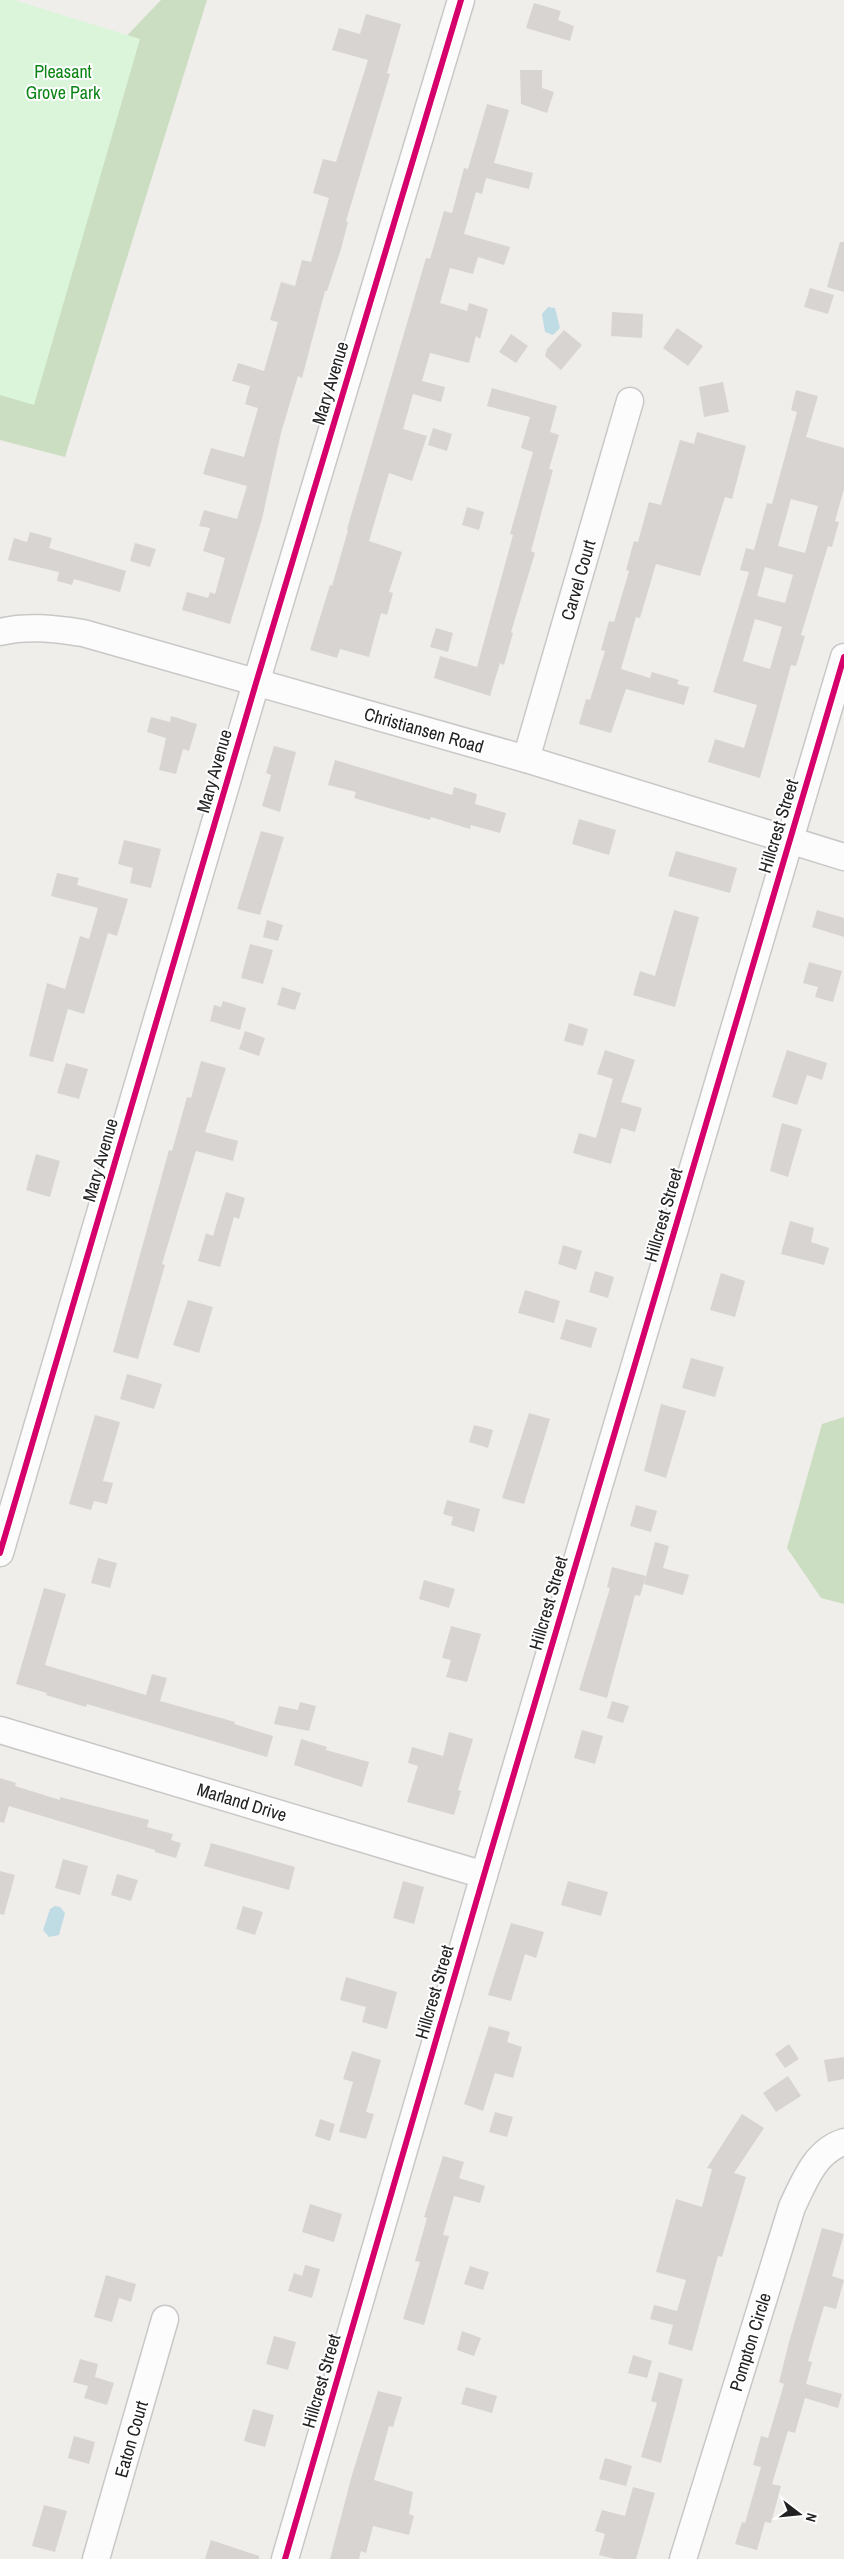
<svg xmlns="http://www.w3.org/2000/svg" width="844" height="2559" font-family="'Archivo Narrow',sans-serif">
	<rect width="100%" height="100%" fill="#f0eeeb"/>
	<g fill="#cbdec1">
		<path d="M 161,0 L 207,0 L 65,457 L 0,440 L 0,84 L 75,90 Z"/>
		<path d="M 844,1417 L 844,1604 L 821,1598 L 787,1548 L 822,1424 Z"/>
	</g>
	<path fill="#daf5da" d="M 0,0 L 14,0 L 140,39 L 34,405 L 0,395 Z"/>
	<g fill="#bfdbe3">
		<path d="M 548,307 L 555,308 L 560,328 L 553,335 L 545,332 L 542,314 Z"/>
		<path d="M 55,1906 L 60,1907 L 65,1913 L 59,1935 L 49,1937 L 43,1930 L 50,1909 Z"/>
	</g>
	<g fill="#d7d4d2" fill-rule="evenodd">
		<path d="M 534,3 L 561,11 L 558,20 L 574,26 L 570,41 L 526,28 Z"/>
		<path d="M 366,14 L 401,24 L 387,73 L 390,74 L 346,221 L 348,222 L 341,249 L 327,291 L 325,291 L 302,378 L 298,376 L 281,433 L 262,519 L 230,624 L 182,610 L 187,592 L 208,598 L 210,592 L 215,594 L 225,558 L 203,551 L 210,528 L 199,526 L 204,510 L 237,519 L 247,486 L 203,474 L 211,448 L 244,457 L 258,408 L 245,404 L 250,386 L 232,381 L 238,363 L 264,371 L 278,322 L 270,320 L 281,282 L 295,286 L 302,260 L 311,262 L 329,198 L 313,193 L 323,159 L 336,162 L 368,60 L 332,50 L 339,28 L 360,34 Z"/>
		<path d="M 520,70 L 542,70 L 542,88 L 554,92 L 547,113 L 521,104 Z"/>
		<path d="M 487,104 L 509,110 L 494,163 L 533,173 L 529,189 L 486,178 L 482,194 L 476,192 L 464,234 L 510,247 L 504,265 L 478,257 L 473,274 L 450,268 L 440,303 L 467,311 L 469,303 L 488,309 L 480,339 L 476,336 L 469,363 L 430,353 L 422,381 L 445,387 L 441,402 L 413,394 L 403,429 L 427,436 L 412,481 L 389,473 L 369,541 L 402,552 L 389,592 L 393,593 L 387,615 L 381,613 L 369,657 L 340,649 L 337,658 L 310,650 L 330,585 L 332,586 L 348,530 L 347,529 L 426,258 L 430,259 L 444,211 L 452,213 L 464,168 L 468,169 Z"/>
		<path d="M 840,242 L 844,242 L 844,292 L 827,287 Z"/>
		<path d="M 810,288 L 834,295 L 828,314 L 804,307 Z"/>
		<path d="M 612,312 L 643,314 L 642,338 L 611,336 Z"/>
		<path d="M 677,328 L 703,346 L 688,366 L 663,348 Z"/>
		<path d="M 564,330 L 582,345 L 561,370 L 545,356 L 547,349 Z"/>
		<path d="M 511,334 L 528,346 L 516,363 L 499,352 Z"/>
		<path d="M 723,382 L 729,412 L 704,417 L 699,387 Z"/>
		<path d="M 492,388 L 557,406 L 550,432 L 559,435 L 549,469 L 553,470 L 531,551 L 535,553 L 511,632 L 513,633 L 504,665 L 500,663 L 490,696 L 434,678 L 440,656 L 477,667 L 513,535 L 510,534 L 533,452 L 521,448 L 530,417 L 487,406 Z"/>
		<path d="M 796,390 L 818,396 L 806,437 L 844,448 L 844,489 L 835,521 L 839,522 L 832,547 L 828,546 L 817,582 L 801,635 L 805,636 L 796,666 L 791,665 L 760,778 L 708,762 L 715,739 L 744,748 L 757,705 L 713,692 L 749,572 L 740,570 L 746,548 L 754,550 L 767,503 L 772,504 L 797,412 L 791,410 ZM 791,499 L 818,506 L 805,553 L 778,546 ZM 765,567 L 793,575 L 785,603 L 757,596 ZM 755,619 L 782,627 L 770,669 L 743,661 Z"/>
		<path d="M 433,428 L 452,434 L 447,451 L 428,445 Z"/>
		<path d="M 697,432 L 746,446 L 732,499 L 725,497 L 700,576 L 656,564 L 640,618 L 636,617 L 621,669 L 650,678 L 652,672 L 679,680 L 677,684 L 689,687 L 684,705 L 626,689 L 611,733 L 579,724 L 586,699 L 590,700 L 605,651 L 601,650 L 609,621 L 614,622 L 629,571 L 626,570 L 634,541 L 638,542 L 649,502 L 661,505 L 680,440 L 694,444 Z"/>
		<path d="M 467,507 L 484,512 L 479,530 L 462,525 Z"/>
		<path d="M 30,532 L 52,538 L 49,548 L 126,571 L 120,592 L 74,579 L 72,585 L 57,581 L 59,572 L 8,560 L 14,538 L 27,542 Z"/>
		<path d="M 135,543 L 156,549 L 150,567 L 130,561 Z"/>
		<path d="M 436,628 L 453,633 L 448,652 L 430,647 Z"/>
		<path d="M 171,716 L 197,724 L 189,751 L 183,749 L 176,774 L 159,770 L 166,738 L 147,732 L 151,717 L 170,722 Z"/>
		<path d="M 274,746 L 296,752 L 280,812 L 262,806 L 271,775 L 266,773 Z"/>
		<path d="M 335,760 L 452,795 L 454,787 L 477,794 L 475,804 L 506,813 L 500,833 L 471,825 L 470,829 L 431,817 L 430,820 L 354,798 L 356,792 L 328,785 Z"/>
		<path d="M 579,819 L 616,830 L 609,855 L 572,844 Z"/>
		<path d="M 261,831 L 284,837 L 260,915 L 237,909 Z"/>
		<path d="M 124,840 L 161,849 L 151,888 L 130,883 L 133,868 L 118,864 Z"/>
		<path d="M 676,851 L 737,868 L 730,893 L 668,876 Z"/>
		<path d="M 57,873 L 79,878 L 77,885 L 128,899 L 117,936 L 108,933 L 84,1014 L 68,1009 L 53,1062 L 29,1056 L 47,983 L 65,989 L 80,936 L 89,939 L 98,908 L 51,896 Z"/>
		<path d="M 674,910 L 699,917 L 675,1007 L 633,995 L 640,971 L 655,976 Z"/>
		<path d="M 817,910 L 844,918 L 844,937 L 812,927 Z"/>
		<path d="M 267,920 L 283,925 L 278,941 L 263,937 Z"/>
		<path d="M 250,944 L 273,950 L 263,984 L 241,978 Z"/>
		<path d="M 809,962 L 842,971 L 833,1002 L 815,997 L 818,987 L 803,983 Z"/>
		<path d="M 282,987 L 301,993 L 295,1010 L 277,1005 Z"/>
		<path d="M 223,1001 L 246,1008 L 240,1030 L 210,1021 L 214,1005 L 221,1007 Z"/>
		<path d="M 569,1023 L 588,1029 L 583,1046 L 564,1041 Z"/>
		<path d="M 245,1031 L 265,1038 L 259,1056 L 239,1049 Z"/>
		<path d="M 605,1050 L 635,1060 L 621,1102 L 642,1108 L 635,1132 L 621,1128 L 611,1164 L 573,1153 L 579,1133 L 596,1138 L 613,1079 L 597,1074 Z"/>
		<path d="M 787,1050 L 827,1063 L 822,1080 L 807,1075 L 797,1105 L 772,1097 Z"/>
		<path d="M 201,1061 L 226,1068 L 205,1132 L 238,1141 L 233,1161 L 196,1151 L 162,1264 L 165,1265 L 138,1359 L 113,1352 L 169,1150 L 172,1151 L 187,1097 L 191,1098 Z"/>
		<path d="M 66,1063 L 88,1069 L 79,1099 L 57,1093 Z"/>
		<path d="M 782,1123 L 802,1129 L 788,1177 L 770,1171 Z"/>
		<path d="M 36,1154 L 60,1161 L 50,1197 L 26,1190 Z"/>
		<path d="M 226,1192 L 245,1198 L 239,1219 L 234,1217 L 220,1267 L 198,1261 L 206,1233 L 213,1236 Z"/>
		<path d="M 790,1221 L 814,1228 L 811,1242 L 829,1248 L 824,1265 L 781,1254 Z"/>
		<path d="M 563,1245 L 582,1251 L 576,1270 L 558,1264 Z"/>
		<path d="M 595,1271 L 614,1277 L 608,1298 L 589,1292 Z"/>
		<path d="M 721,1273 L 745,1281 L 735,1317 L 710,1310 Z"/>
		<path d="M 525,1290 L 560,1301 L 554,1323 L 518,1313 Z"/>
		<path d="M 188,1300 L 213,1307 L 199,1353 L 173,1345 Z"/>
		<path d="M 566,1319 L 597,1328 L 591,1348 L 560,1339 Z"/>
		<path d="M 691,1358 L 724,1367 L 715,1397 L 682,1388 Z"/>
		<path d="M 127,1374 L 162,1384 L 154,1409 L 120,1399 Z"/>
		<path d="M 661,1404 L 686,1411 L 666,1478 L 644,1471 Z"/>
		<path d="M 529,1413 L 550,1419 L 524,1504 L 502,1498 Z"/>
		<path d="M 95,1415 L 120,1422 L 103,1481 L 113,1483 L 107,1504 L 94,1501 L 91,1510 L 69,1504 Z"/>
		<path d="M 474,1425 L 493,1430 L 488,1448 L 469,1442 Z"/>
		<path d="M 447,1500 L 480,1509 L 474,1532 L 451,1525 L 453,1517 L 443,1514 Z"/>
		<path d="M 636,1505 L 657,1511 L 651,1532 L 630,1526 Z"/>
		<path d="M 655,1542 L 669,1546 L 663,1568 L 689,1575 L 683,1595 L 644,1584 Z"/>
		<path d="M 98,1558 L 117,1563 L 110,1588 L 91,1583 Z"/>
		<path d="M 612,1567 L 646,1576 L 640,1596 L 635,1595 L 607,1698 L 579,1690 L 610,1588 L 607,1587 Z"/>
		<path d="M 424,1580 L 455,1589 L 449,1608 L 419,1599 Z"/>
		<path d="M 44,1588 L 66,1594 L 45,1665 L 146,1695 L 152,1674 L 167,1678 L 160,1701 L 235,1722 L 234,1724 L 273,1736 L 267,1757 L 87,1704 L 86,1707 L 46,1695 L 47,1693 L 16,1684 Z"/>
		<path d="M 451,1626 L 481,1634 L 467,1682 L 446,1677 L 451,1660 L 442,1658 Z"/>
		<path d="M 612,1701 L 629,1706 L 623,1723 L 607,1718 Z"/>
		<path d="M 300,1702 L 316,1706 L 309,1731 L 274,1724 L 279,1706 L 298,1710 Z"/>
		<path d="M 582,1730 L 603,1736 L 595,1764 L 574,1758 Z"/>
		<path d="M 449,1732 L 473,1739 L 458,1790 L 461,1791 L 454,1815 L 407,1802 L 418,1766 L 408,1763 L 412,1747 L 443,1756 Z"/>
		<path d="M 301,1739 L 327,1747 L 326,1750 L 369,1762 L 362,1787 L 294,1765 Z"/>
		<path d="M 0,1778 L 16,1783 L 15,1786 L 60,1800 L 60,1797 L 149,1820 L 147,1827 L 173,1834 L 171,1840 L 181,1843 L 176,1858 L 155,1852 L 155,1850 L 9,1806 L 4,1823 L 0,1822 Z"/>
		<path d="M 211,1843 L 295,1867 L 289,1890 L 204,1866 Z"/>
		<path d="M 63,1859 L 88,1866 L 80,1895 L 55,1888 Z"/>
		<path d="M 0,1871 L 15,1875 L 4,1915 L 0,1914 Z"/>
		<path d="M 117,1874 L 138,1880 L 131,1901 L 111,1895 Z"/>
		<path d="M 403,1881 L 424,1887 L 414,1924 L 393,1918 Z"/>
		<path d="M 568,1881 L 608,1892 L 601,1916 L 561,1905 Z"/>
		<path d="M 243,1906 L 263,1912 L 255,1935 L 236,1929 Z"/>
		<path d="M 511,1923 L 544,1932 L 536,1958 L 525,1954 L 511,2001 L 488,1995 Z"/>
		<path d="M 346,1977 L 397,1992 L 387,2029 L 362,2022 L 366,2007 L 340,2000 Z"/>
		<path d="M 489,2026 L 510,2032 L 507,2042 L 522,2047 L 513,2078 L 495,2073 L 483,2111 L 464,2104 Z"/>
		<path d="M 789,2044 L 799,2059 L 785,2068 L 775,2054 Z"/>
		<path d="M 352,2051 L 381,2060 L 366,2112 L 374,2114 L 366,2139 L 339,2132 L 353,2082 L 343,2079 Z"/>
		<path d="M 844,2057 L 844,2079 L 828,2082 L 824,2060 Z"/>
		<path d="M 788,2076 L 801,2096 L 776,2112 L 763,2093 Z"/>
		<path d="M 495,2112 L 513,2117 L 507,2137 L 489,2132 Z"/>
		<path d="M 742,2114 L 764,2128 L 734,2173 L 746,2177 L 722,2257 L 718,2256 L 692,2351 L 668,2344 L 673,2325 L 650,2319 L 654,2305 L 677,2311 L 686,2280 L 656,2272 L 676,2199 L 702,2207 L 712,2169 L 707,2168 Z"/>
		<path d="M 320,2119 L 335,2124 L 330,2141 L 315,2136 Z"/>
		<path d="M 443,2156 L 464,2162 L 459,2178 L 485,2186 L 480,2203 L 454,2196 L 443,2235 L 449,2236 L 424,2325 L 403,2319 L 420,2262 L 415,2261 L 427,2218 L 424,2217 Z"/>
		<path d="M 310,2204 L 342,2214 L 334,2242 L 302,2232 Z"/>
		<path d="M 822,2228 L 844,2234 L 832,2276 L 844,2280 L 836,2309 L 824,2306 L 808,2361 L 812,2362 L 806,2384 L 842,2394 L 838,2408 L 805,2398 L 795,2433 L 788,2431 L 772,2484 L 781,2486 L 771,2523 L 765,2522 L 757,2550 L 735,2544 L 742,2522 L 745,2523 L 761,2467 L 753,2465 L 761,2436 L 768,2438 L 784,2384 L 779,2382 L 789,2342 Z"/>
		<path d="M 305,2265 L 320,2269 L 312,2298 L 288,2291 L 294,2273 L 302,2276 Z"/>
		<path d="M 470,2266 L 489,2272 L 483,2290 L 464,2284 Z"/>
		<path d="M 106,2275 L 136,2284 L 131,2302 L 119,2298 L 112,2322 L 94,2317 Z"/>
		<path d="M 462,2331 L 481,2338 L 474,2356 L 457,2350 Z"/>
		<path d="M 274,2336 L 296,2342 L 288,2370 L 266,2364 Z"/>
		<path d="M 633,2355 L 652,2361 L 647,2378 L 628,2373 Z"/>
		<path d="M 80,2359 L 98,2364 L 95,2377 L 114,2383 L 107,2405 L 84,2398 L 88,2386 L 73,2382 Z"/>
		<path d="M 659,2372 L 683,2379 L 661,2463 L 641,2457 L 657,2403 L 651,2401 Z"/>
		<path d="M 466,2387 L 497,2396 L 492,2413 L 461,2404 Z"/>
		<path d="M 378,2391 L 402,2397 L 393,2427 L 389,2426 L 374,2480 L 413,2492 L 409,2514 L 414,2516 L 409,2535 L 373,2526 L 366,2553 L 361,2551 L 359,2559 L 330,2559 L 352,2475 Z"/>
		<path d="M 253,2409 L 274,2415 L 265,2447 L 244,2441 Z"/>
		<path d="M 74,2436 L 95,2442 L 89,2464 L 68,2458 Z"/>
		<path d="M 605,2458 L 632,2466 L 626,2486 L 599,2479 Z"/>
		<path d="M 633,2487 L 655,2493 L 636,2559 L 615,2559 L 599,2555 L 605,2534 L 595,2531 L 602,2510 L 625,2516 Z"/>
		<path d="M 44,2505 L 67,2511 L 55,2552 L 32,2546 Z"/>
		<path d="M 211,2540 L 259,2556 L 259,2559 L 205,2559 Z"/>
	</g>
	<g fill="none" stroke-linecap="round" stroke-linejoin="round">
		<defs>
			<g id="minor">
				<path d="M 0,632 C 28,625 55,629 83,633 L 526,759 L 844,857"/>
				<path d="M 526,759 L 630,401"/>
				<path d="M 0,1553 L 256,683 L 461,0"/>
				<path d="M 0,1730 L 484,1875"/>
				<path d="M 96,2559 L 165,2319"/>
				<path d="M 285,2559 L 484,1875 L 844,657"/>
				<path d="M 683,2559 L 792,2207 C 804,2182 815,2151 844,2142"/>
			</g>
		</defs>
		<use href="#minor" stroke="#c9c8c7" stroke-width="29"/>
		<use href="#minor" stroke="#fdfcfc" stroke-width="26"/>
		<defs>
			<g id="cycleway">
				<path d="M 0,1553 L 256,683 L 461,0"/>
				<path d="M 285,2559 L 484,1875 L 844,657"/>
			</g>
		</defs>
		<use href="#cycleway" stroke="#fff" stroke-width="9"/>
		<use href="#cycleway" stroke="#d6006c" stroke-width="6"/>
	</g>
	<g text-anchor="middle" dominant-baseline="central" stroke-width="4" stroke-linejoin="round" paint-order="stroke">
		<g font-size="18" fill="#0c8416" stroke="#fff">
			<text x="63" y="71">Pleasant<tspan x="63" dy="21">Grove Park</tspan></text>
		</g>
		<g font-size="18" fill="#222" stroke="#fff">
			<text transform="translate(330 383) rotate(-73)">Mary Avenue</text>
			<text transform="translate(578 580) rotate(-74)">Carvel Court</text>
			<text transform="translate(424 730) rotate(16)">Christiansen Road</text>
			<text transform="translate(214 771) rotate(-74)">Mary Avenue</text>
			<text transform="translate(778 826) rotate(-73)">Hillcrest Street</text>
			<text transform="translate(100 1160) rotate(-74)">Mary Avenue</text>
			<text transform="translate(663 1215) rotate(-74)">Hillcrest Street</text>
			<text transform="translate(548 1603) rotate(-74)">Hillcrest Street</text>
			<text transform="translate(242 1802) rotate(17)">Marland Drive</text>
			<text transform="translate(434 1992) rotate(-74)">Hillcrest Street</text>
			<text transform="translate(750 2342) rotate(-73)">Pompton Circle</text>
			<text transform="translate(321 2381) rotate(-74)">Hillcrest Street</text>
			<text transform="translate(131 2439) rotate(-74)">Eaton Court</text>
		</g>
	</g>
	<g transform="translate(799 2514) rotate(106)" stroke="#ffffff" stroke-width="4" paint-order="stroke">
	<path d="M0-4L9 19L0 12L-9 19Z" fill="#222222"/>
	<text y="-8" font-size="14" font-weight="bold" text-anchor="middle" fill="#222222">N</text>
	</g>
</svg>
